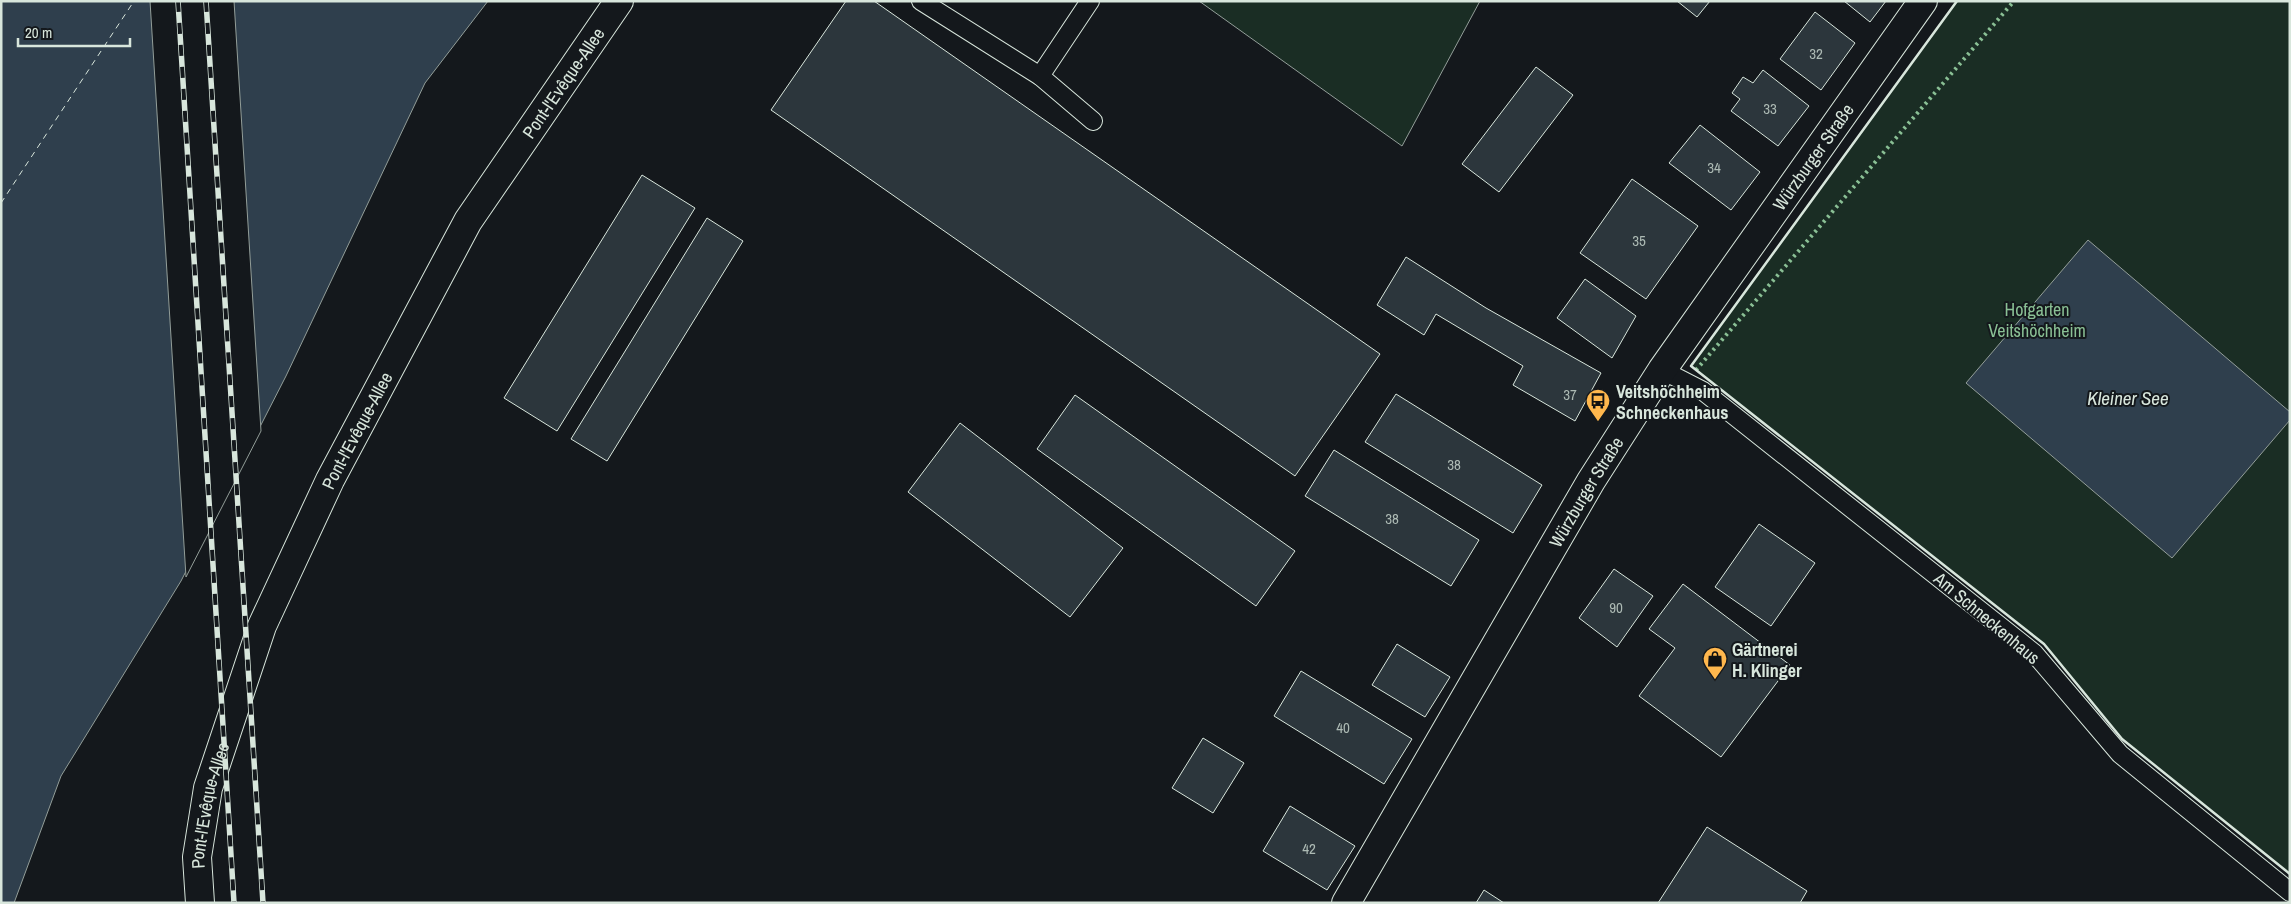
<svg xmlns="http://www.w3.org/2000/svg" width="2291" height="904" font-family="'Archivo Narrow',sans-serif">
	<rect width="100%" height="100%" fill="#14181c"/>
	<g fill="#1a2d24" stroke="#939e99">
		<path d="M 1199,1 L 1480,1 L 1402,146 Z"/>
		<path d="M 1957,1 L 2290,1 L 2290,874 L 2122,739 L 2044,644 L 1691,366 Z"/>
	</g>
	<g fill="#2f3f4d" stroke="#939e99">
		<path d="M 1,1 L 488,1 L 425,83 L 286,376 L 181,581 L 61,776 L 14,903 L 1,903 Z"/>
		<path d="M 2088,240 L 2290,412 L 2290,420 L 2172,558 L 1966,383 Z"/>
	</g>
	<path fill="#14181c" stroke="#939e99" d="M 150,1 L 234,1 L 261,431 L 186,577 Z"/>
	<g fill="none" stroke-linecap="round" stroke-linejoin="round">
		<path stroke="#d8e6dc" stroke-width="1" stroke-dasharray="6 5" stroke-linecap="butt" d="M 1,203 L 134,1"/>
	</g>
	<g fill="#2c363c" stroke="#d8e6dc">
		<path d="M 846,1 L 874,1 L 1380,354 L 1295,476 L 771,110 Z"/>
		<path d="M 1677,1 L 1710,1 L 1697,17 Z"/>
		<path d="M 1844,1 L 1886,1 L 1870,22 Z"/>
		<path d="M 1815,12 L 1855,43 L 1821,90 L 1780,59 Z"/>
		<path d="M 1536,67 L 1573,95 L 1499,192 L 1462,164 Z"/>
		<path d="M 1763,70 L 1809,106 L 1778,146 L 1731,111 L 1740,99 L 1732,93 L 1743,77 L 1753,83 Z"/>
		<path d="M 1700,125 L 1760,172 L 1731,210 L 1669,163 Z"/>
		<path d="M 642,175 L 695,208 L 557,431 L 504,398 Z"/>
		<path d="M 1632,179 L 1698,226 L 1646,299 L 1580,253 Z"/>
		<path d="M 707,218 L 743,241 L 607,461 L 571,439 Z"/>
		<path d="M 1406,257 L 1486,308 L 1601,373 L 1575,421 L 1513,385 L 1523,366 L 1436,314 L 1424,335 L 1377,305 Z"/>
		<path d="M 1585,279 L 1636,316 L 1612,358 L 1557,318 Z"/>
		<path d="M 1396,394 L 1542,485 L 1513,533 L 1365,442 Z"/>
		<path d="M 1075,395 L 1295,551 L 1256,606 L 1037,449 Z"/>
		<path d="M 960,423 L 1123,548 L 1070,617 L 908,492 Z"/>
		<path d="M 1334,450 L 1479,540 L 1451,586 L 1305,496 Z"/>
		<path d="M 1759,524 L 1815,563 L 1771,626 L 1715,587 Z"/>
		<path d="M 1614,569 L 1653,596 L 1617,647 L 1579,618 Z"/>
		<path d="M 1683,584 L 1790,665 L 1721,757 L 1639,696 L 1675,648 L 1649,629 Z"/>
		<path d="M 1397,644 L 1450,677 L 1425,717 L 1372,685 Z"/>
		<path d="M 1301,671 L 1412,739 L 1384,784 L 1274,716 Z"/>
		<path d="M 1203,738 L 1244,763 L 1213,813 L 1172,788 Z"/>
		<path d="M 1290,806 L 1355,846 L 1327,890 L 1263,851 Z"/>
		<path d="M 1707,827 L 1807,891 L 1800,903 L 1658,903 Z"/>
		<path d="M 1484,890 L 1504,903 L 1476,903 Z"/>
	</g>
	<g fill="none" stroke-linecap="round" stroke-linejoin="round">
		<defs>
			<g id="lane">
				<path d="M 921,1 L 1040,76 L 1093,121"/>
				<path d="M 1040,76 L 1090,1"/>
				<path d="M 1662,370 L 1703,391 L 2034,653 L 2120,754 L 2290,892"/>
			</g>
			<g id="street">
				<path id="s1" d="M 200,903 L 197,857 L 208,788 L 262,626 L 330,480 L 468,221 L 619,1"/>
				<path id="s2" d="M 1346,903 L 1591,481 L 1662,370 L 1923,1"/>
			</g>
		</defs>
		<use href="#lane" stroke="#d8e6dc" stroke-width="20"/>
		<use href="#street" stroke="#d8e6dc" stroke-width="30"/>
		<use href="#lane" stroke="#14181c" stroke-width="18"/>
		<use href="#street" stroke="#14181c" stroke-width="28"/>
		<defs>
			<g id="rail">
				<path d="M 178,1 L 234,903"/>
				<path d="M 206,1 L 263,903"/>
			</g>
		</defs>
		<use href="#rail" stroke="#d8e6dc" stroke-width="5.5"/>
		<use href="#rail" stroke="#14181c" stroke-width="4" stroke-dasharray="11" stroke-linecap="butt"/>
		<path stroke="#8ac095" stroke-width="4" stroke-dasharray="2.5 4" stroke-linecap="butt" d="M 1696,370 L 2014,1"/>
		<path stroke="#d8e6dc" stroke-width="2.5" d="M 1957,1 L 1691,366 L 2044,644 L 2122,739 L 2290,874"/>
	</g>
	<defs>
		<symbol id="bus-pin" viewBox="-11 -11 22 30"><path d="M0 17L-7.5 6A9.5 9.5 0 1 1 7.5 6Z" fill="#ffb74d" stroke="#14181c"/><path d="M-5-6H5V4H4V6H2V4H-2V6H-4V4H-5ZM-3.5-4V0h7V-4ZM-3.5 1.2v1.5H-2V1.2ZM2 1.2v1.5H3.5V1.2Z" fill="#111"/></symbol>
		<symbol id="shop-pin" viewBox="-11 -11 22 30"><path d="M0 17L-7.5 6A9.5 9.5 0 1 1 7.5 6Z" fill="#ffb74d" stroke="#14181c"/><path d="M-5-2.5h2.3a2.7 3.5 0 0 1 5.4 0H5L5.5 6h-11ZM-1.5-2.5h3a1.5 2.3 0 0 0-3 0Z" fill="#111"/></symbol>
	</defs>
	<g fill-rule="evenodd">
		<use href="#bus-pin" x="1584" y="387" width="28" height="38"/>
		<use href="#shop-pin" x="1701" y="645" width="28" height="38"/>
	</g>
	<g text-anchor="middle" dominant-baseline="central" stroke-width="4" stroke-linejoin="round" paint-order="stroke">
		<g font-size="15" fill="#adbab4">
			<text x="1816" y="53">32</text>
			<text x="1770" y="108">33</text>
			<text x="1714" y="167">34</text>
			<text x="1639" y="240">35</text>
			<text x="1570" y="394">37</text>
			<text x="1454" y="464">38</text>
			<text x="1392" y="518">38</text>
			<text x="1616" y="607">90</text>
			<text x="1343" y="727">40</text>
			<text x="1309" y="848">42</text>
		</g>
		<g font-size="18" fill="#d8e6dc" stroke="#14181c">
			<text stroke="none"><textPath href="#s1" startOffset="909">Pont-l'Evêque-Allee</textPath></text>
			<text stroke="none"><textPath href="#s2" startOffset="881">Würzburger Straße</textPath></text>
			<text stroke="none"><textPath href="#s1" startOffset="504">Pont-l'Evêque-Allee</textPath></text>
			<text stroke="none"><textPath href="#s2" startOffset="476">Würzburger Straße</textPath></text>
			<text transform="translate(1987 618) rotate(40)">Am Schneckenhaus</text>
			<text stroke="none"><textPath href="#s1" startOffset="99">Pont-l'Evêque-Allee</textPath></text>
		</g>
		<g font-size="18" fill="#8ac095" stroke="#14181c">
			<text x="2037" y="309">Hofgarten<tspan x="2037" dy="21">Veitshöchheim</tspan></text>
		</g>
		<g font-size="18" font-weight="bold" fill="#d8e6dc" stroke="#14181c" text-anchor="start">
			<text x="1616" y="391">Veitshöchheim<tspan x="1616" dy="21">Schneckenhaus</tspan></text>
			<text x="1732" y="649">Gärtnerei<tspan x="1732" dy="21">H. Klinger</tspan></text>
		</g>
		<g font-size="19" font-style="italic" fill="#d8e6dc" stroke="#14181c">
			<text x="2128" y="398">Kleiner See</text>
		</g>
	</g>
	<rect width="2291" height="904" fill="none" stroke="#d8e6dc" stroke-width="5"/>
	<path d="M18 38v8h112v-8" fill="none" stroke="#d8e6dc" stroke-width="2.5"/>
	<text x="25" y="38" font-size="15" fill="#d8e6dc" stroke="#14181c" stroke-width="4" paint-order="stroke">20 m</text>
</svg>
